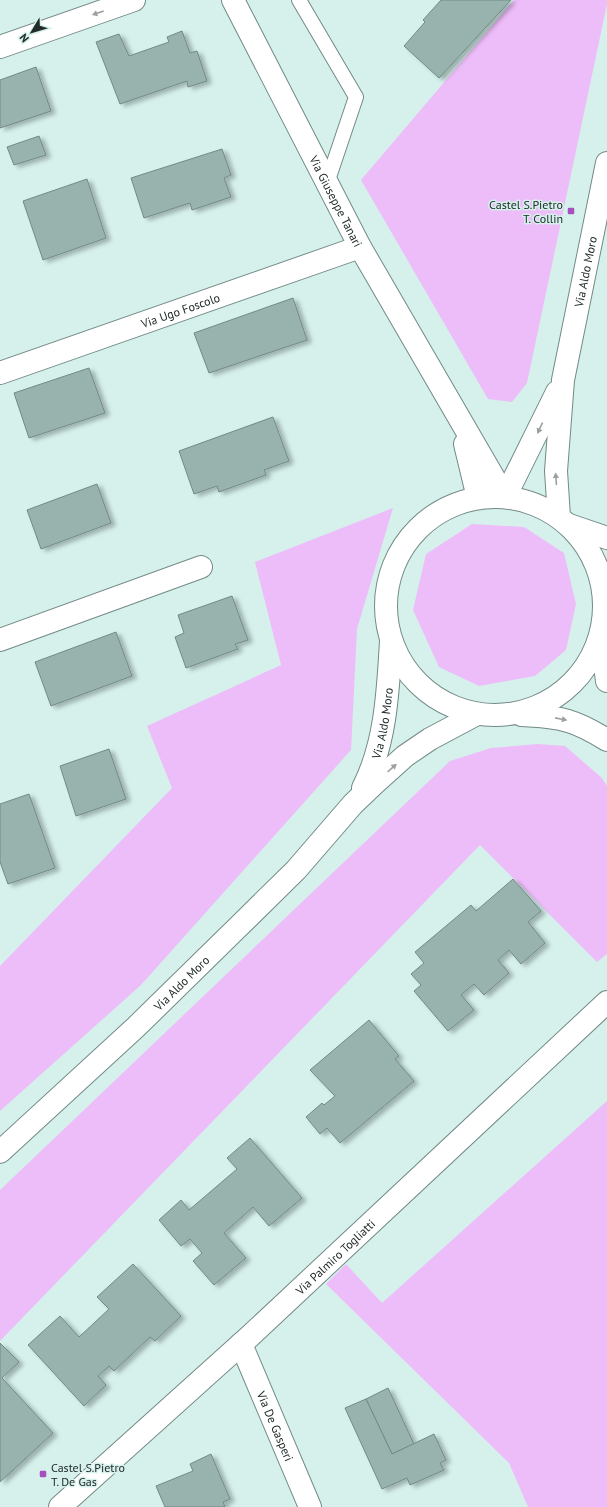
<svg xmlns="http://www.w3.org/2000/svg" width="607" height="1507" font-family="'PT Sans',sans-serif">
	<defs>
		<filter id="shadow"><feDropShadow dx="4.5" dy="2.5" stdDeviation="2" flood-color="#0004"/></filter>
	</defs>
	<rect width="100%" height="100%" fill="#d6f1ec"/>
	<g fill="#edbdf9">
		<path d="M 514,0 L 607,0 L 607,4 L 527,383 L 512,402 L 488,399 L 361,180 Z"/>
		<path d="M 393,508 L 357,629 L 351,750 L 141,985 L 0,1111 L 0,966 L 172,788 L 147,726 L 281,665 L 255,562 Z"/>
		<path d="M 472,524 L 524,527 L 564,553 L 576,604 L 566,650 L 535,676 L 479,686 L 439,667 L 413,610 L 426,554 Z"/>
		<path d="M 538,744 L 565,746 L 602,778 L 607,786 L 607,954 L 597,962 L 480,845 L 0,1341 L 0,1190 L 450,761 L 491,748 Z"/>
		<path d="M 607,1101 L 607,1507 L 528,1507 L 509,1463 L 326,1284 L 346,1264 L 382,1303 Z"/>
	</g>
	<g fill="#98b2ad" stroke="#718a85" filter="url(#shadow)">
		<path d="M 441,0 L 511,0 L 439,78 L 404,46 L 425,22 L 423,20 Z"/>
		<path d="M 182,31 L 190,53 L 197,51 L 207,81 L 188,87 L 187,81 L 120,104 L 96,42 L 119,34 L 129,56 L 169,42 L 167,37 Z"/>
		<path d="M 36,67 L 51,111 L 0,128 L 0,80 Z"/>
		<path d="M 39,136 L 46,155 L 14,165 L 7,147 Z"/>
		<path d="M 222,149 L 231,175 L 224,178 L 231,197 L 192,210 L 190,203 L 144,218 L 131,178 Z"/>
		<path d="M 87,179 L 106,238 L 43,260 L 23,201 Z"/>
		<path d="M 293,298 L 307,340 L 209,373 L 194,333 Z"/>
		<path d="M 89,368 L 105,413 L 29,438 L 14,393 Z"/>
		<path d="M 273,417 L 289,461 L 264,470 L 266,475 L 219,492 L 217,486 L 194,494 L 179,451 Z"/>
		<path d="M 97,484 L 111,523 L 41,549 L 27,510 Z"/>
		<path d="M 232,596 L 248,640 L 235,644 L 238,649 L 186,668 L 175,637 L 184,633 L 178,615 Z"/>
		<path d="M 116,632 L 132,676 L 51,706 L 35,662 Z"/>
		<path d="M 109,749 L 126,799 L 76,816 L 60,766 Z"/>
		<path d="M 29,794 L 55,868 L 8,884 L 0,862 L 0,804 Z"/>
		<path d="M 513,879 L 541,911 L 528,922 L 545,943 L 521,964 L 509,950 L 498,960 L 509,973 L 484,995 L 474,984 L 461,995 L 474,1010 L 448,1031 L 414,991 L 421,985 L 411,974 L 424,963 L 415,952 L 471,905 L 476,911 Z"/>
		<path d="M 369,1020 L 399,1056 L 395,1059 L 414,1081 L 340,1143 L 327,1128 L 320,1134 L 306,1117 L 322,1103 L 324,1105 L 335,1096 L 310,1070 Z"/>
		<path d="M 250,1138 L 302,1198 L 269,1226 L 253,1207 L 224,1233 L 246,1258 L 214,1285 L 193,1261 L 202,1253 L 190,1239 L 181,1246 L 159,1220 L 181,1200 L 189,1210 L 237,1169 L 227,1158 Z"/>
		<path d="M 133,1264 L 181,1316 L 155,1341 L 150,1337 L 114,1371 L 109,1366 L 98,1376 L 106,1385 L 84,1406 L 28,1345 L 60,1316 L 79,1337 L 109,1309 L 97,1297 Z"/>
		<path d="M 0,1343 L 19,1362 L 2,1378 L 53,1433 L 0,1482 Z"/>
		<path d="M 388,1388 L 414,1444 L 392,1454 L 366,1399 Z"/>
		<path d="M 366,1399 L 392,1454 L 434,1434 L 446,1460 L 440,1463 L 444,1470 L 410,1485 L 407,1478 L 382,1489 L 345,1408 Z"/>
		<path d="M 211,1454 L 230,1499 L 223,1502 L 225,1507 L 165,1507 L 156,1486 L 193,1471 L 190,1464 Z"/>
	</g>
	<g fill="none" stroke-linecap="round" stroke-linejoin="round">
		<defs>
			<path id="lane" d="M 299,0 L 356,97 L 327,183"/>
			<g id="street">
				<path id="s1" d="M 233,0 L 360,247 L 505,497"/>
				<path d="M 0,47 L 134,0"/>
				<path id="s2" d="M 0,373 L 360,247"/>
				<path d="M 465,444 L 478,498"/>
				<path d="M 569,525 L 607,538"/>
				<path d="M 604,616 L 607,612"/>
				<path d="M 0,640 L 201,567"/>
				<path id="s3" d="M 241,1344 L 310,1507"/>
				<path id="s4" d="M 60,1507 L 250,1336 L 607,1002"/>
			</g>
			<g id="secondary">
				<path d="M 505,497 L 557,392"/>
				<circle cx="495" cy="606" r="109"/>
				<path id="s5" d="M 559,517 L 556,471 L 563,380 L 607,163"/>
				<path d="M 601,635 L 607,681"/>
				<path d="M 522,715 C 537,716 553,716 568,721 C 582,725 594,732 607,740"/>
				<path id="s6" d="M 363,788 C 386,743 388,691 391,641"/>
				<path id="s7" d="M 0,1152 L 136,1027 L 236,929 L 296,870 L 353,804 L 375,783 L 405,756 L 430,739 L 477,714"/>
			</g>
		</defs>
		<use href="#lane" stroke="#728a86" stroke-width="16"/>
		<use href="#street" stroke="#728a86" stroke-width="24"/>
		<use href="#secondary" stroke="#728a86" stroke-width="24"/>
		<use href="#lane" stroke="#fff" stroke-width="14"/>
		<use href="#street" stroke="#fff" stroke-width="22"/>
		<use href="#secondary" stroke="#fff" stroke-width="22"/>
	</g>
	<defs><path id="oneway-solid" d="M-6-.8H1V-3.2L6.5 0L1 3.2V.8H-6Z"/></defs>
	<g fill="#9ba09f">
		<use href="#oneway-solid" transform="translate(98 13) rotate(161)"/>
		<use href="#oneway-solid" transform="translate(540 428) rotate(115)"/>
		<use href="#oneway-solid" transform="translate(556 479) rotate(-94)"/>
		<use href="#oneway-solid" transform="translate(561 719) rotate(11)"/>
		<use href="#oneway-solid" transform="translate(392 768) rotate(-42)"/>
	</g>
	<g fill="#a74fbc" stroke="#d6f1ec" stroke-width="1.5">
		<rect x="567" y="207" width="8" height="8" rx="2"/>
		<rect x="39" y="1470" width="8" height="8" rx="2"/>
	</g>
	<g text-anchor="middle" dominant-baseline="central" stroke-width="3" stroke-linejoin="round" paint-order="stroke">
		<g font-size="12" fill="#212b2a" stroke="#d6f1ec">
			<text stroke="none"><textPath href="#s1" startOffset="226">Via Giuseppe Tanari</textPath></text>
			<text stroke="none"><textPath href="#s5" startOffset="248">Via Aldo Moro</textPath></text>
			<text stroke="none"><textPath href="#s2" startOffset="191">Via Ugo Foscolo</textPath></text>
			<text stroke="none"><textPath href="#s6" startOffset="68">Via Aldo Moro</textPath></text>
			<text stroke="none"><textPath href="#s7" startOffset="248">Via Aldo Moro</textPath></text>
			<text stroke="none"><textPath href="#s4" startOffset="372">Via Palmiro Togliatti</textPath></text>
			<text stroke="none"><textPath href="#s3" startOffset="89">Via De Gasperi</textPath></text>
		</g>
		<g font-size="12" fill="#212b2a" stroke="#d6f1ec" text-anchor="end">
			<text x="563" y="204">Castel S.Pietro<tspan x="563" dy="14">T. Collin</tspan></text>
			<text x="51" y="1467" text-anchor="start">Castel S.Pietro<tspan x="51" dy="14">T. De Gas</tspan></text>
		</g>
	</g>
	<g transform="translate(32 32) rotate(232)" stroke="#d6f1ec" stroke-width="3" paint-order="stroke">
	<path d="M0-3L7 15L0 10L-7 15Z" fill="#212b2a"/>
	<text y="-6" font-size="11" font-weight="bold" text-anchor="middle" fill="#212b2a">N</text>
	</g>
</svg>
